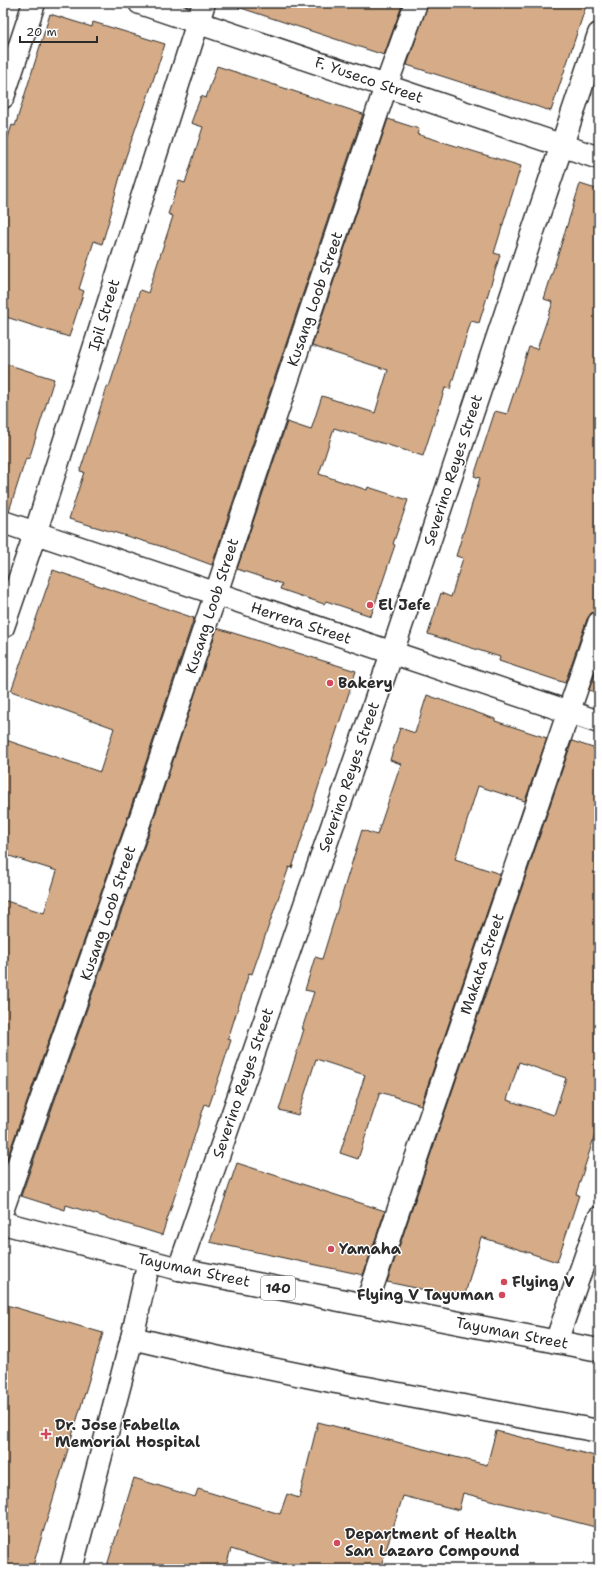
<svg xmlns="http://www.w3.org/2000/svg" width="602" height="1572" font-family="'Shantell Sans',sans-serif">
	<rect width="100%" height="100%" fill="#fff"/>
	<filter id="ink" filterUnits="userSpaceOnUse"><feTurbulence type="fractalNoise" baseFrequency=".025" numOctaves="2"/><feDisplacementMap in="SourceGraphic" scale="8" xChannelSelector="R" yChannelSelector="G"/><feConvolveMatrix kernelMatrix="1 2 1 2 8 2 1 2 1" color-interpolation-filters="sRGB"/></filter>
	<g filter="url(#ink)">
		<g fill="#d5ac87" stroke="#2b2b2b" fill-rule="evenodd">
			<path d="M 239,3 L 403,3 L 384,55 L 238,7 Z"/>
			<path d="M 428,3 L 587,3 L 551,111 L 407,65 Z"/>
			<path d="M 50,14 L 92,27 L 93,22 L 165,44 L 143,111 L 142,110 L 125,159 L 111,209 L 112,210 L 102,244 L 94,241 L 79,289 L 84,291 L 69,337 L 3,316 L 3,153 L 12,125 L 15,126 Z"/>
			<path d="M 217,66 L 363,114 L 212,565 L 160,546 L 69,519 L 84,472 L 80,471 L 107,387 L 109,387 L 140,290 L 148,293 L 173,216 L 168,214 L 179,181 L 185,183 L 203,127 L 191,123 L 201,96 L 206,98 Z"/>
			<path d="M 388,119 L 419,129 L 417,134 L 521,166 L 494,253 L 500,255 L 479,323 L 471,321 L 450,389 L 445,388 L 423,456 L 334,428 L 319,474 L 367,490 L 368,487 L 408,500 L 393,544 L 395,545 L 371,616 L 326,601 L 324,604 L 280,589 L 282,584 L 237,569 L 287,422 L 311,430 L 322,396 L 375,413 L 388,370 L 312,346 Z"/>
			<path d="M 580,184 L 599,190 L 599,611 L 591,613 L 587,619 L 565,683 L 499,661 L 500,657 L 428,634 L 441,593 L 451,597 L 463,558 L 456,556 L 480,478 L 474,476 L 495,411 L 507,414 L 529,347 L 537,349 L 553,302 L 544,299 Z"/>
			<path d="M 3,363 L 54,379 L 29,459 L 26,458 L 9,511 L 3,510 Z"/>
			<path d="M 53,570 L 194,618 L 126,822 L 3,1170 L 3,900 L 44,913 L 57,871 L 3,854 L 3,739 L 100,772 L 114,728 L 11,691 Z"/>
			<path d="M 217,628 L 356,671 L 292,868 L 289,867 L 252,974 L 249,973 L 228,1039 L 231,1040 L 221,1071 L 209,1106 L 205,1104 L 162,1235 L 66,1205 L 65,1210 L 21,1196 L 150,830 Z"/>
			<path d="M 599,662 L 599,694 L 589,690 Z"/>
			<path d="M 427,695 L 495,719 L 495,721 L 547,738 L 525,801 L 478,786 L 455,859 L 500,874 L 421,1105 L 380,1092 L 358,1159 L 340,1153 L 365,1075 L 316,1059 L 298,1115 L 279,1110 L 304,1029 L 302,1029 L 314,992 L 305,990 L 315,957 L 322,959 L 362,830 L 377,835 L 401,764 L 390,760 L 400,728 L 415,733 Z"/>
			<path d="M 572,741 L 599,750 L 599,1122 L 576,1194 L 579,1195 L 557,1262 L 481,1237 L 464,1298 L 387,1282 ZM 519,1062 L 566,1078 L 554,1115 L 507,1100 Z"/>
			<path d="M 237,1163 L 385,1211 L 363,1275 L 210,1242 Z"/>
			<path d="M 3,1304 L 103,1333 L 32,1569 L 3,1569 Z"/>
			<path d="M 318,1422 L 487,1465 L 496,1431 L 599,1457 L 599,1528 L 463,1493 L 459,1510 L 403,1496 L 380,1569 L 295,1569 L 231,1549 L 225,1569 L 106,1569 L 134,1478 L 195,1497 L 198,1489 L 280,1514 L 287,1494 L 299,1498 Z"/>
		</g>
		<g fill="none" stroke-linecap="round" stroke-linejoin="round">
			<defs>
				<g id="minor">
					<path d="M 140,3 L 599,158"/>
					<path d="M 3,97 L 34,3"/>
					<path d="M 3,522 L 599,722"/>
					<path d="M 3,627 L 35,534 L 204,3"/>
					<path d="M 3,1208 L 138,826 L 386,86 L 416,3"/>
					<path d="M 179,1269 L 392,653 L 599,34"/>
					<path d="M 366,1305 L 599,623"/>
					<path d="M 132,1338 C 286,1375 443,1402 599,1431"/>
					<path d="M 556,1342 L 599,1218"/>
					<path d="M 71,1569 L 132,1338 L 149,1261"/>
				</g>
				<path id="major" d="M 3,1223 L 179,1269 L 599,1350"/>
			</defs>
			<use href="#minor" stroke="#2b2b2b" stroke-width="25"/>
			<use href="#major" stroke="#2b2b2b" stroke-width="25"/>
			<use href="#minor" stroke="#fff" stroke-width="22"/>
			<use href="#major" stroke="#fff" stroke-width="22"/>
		</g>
	</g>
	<g fill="#d1495b" stroke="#fff" stroke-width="1.5">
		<circle cx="370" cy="605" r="4"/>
		<circle cx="330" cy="683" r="4"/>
		<circle cx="331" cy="1249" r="4"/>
		<circle cx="504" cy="1282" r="4"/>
		<circle cx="502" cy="1295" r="4"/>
		<path d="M44 1428h4v4h4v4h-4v4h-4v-4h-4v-4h4z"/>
		<circle cx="337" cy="1543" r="4"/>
	</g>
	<g text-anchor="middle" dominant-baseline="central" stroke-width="3" stroke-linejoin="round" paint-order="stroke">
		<rect fill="#fff" stroke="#6b6b6b" stroke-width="1" x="261" y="1276" width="34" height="24" rx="3"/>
		<g font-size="14" font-weight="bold" fill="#2b2b2b">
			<text x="278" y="1288">140</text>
		</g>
		<g font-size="15" fill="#2b2b2b" stroke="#fff">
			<text transform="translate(369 80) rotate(19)">F. Yuseco Street</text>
			<text transform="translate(315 299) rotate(-71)">Kusang Loob Street</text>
			<text transform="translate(104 315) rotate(-73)">Ipil Street</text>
			<text transform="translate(453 470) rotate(-72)">Severino Reyes Street</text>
			<text transform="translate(212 606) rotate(-72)">Kusang Loob Street</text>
			<text transform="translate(301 623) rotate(18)">Herrera Street</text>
			<text transform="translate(349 777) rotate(-71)">Severino Reyes Street</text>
			<text transform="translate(108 913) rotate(-71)">Kusang Loob Street</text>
			<text transform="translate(482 964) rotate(-71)">Makata Street</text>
			<text transform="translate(243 1083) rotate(-71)">Severino Reyes Street</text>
			<text transform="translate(194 1270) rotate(12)">Tayuman Street</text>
			<text transform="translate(512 1333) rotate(11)">Tayuman Street</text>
		</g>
		<g font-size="15" font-weight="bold" fill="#2b2b2b" stroke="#fff" text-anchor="start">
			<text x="378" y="605">El Jefe</text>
			<text x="338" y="683">Bakery</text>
			<text x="339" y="1249">Yamaha</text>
			<text x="512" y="1282">Flying V</text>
			<text x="494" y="1295" text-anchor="end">Flying V Tayuman</text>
			<text x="55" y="1425">Dr. Jose Fabella<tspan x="55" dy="17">Memorial Hospital</tspan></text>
			<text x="345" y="1534">Department of Health<tspan x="345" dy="17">San Lazaro Compound</tspan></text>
		</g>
	</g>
	<rect width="602" height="1572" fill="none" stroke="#fff" stroke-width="16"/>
	<rect x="8" y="8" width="586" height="1556" fill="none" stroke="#2b2b2b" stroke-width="1.5" filter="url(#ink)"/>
	<path d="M20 36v6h77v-6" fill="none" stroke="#2b2b2b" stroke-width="2"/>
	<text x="26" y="36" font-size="12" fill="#2b2b2b" stroke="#ffffff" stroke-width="3" paint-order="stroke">20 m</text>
</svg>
